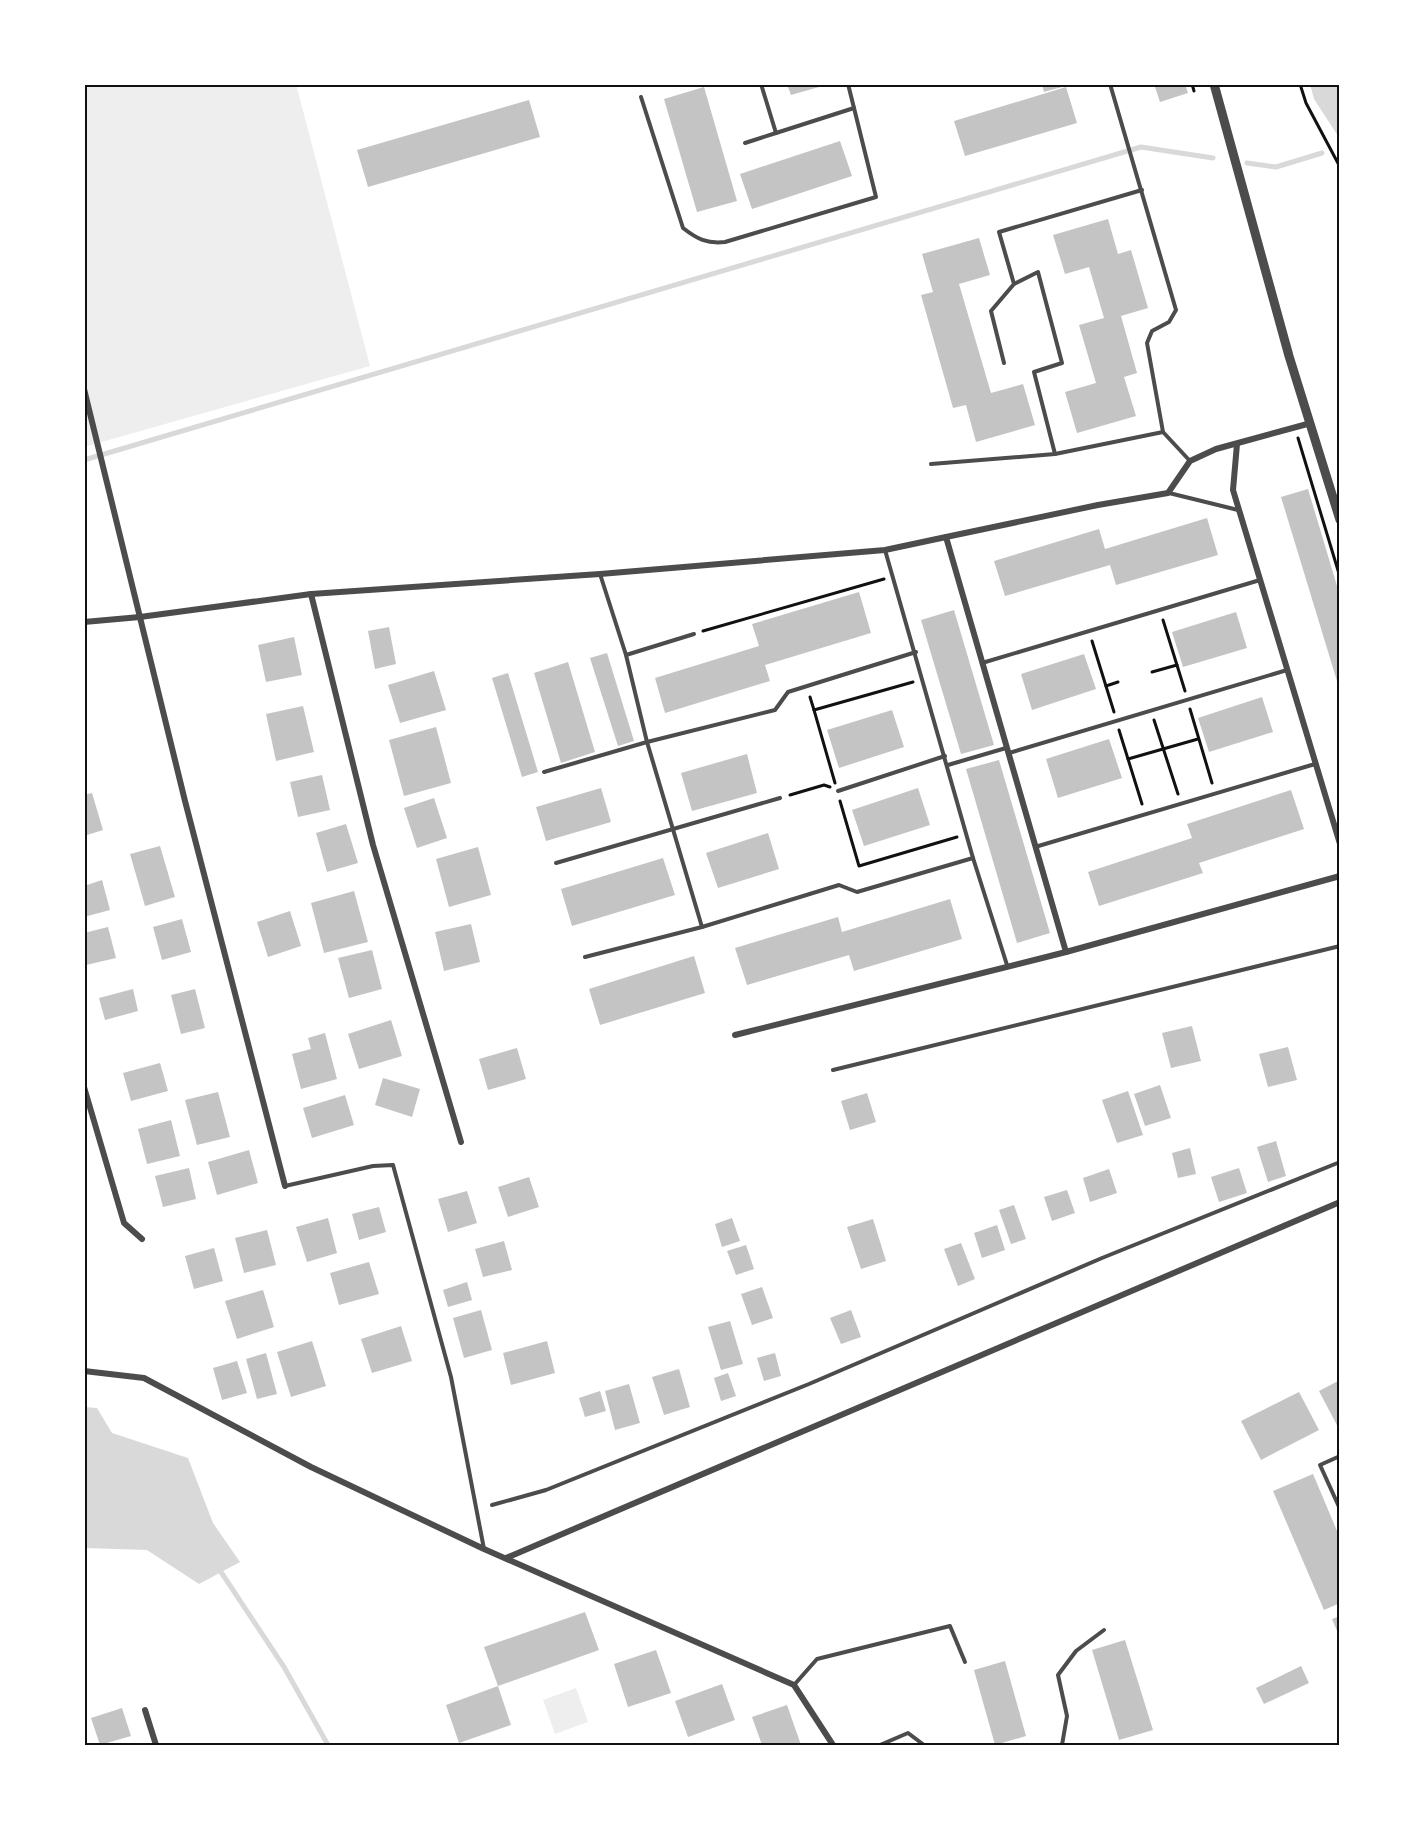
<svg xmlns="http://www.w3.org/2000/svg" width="1424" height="1829" font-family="Roboto,sans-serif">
	<rect width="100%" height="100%" fill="#fff"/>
	<g fill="#eee">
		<path d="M 84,84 L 296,84 L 370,366 L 84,447 Z"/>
		<path d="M 576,1688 L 588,1722 L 555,1734 L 543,1700 Z"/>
	</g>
	<g fill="#d9d9d9">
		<path d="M 1310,84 L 1340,84 L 1340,139 L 1314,99 Z"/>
		<path d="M 84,1407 L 97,1408 L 112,1433 L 188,1458 L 213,1523 L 240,1562 L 199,1584 L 147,1550 L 84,1548 Z"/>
	</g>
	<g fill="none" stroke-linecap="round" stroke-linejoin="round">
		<g stroke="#d9d9d9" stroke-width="5">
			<path d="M 1247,163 L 1276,167 L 1322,153"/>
			<path d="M 84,460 L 1141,147 L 1213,158"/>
			<path d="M 221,1572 L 284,1667 L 328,1745"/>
		</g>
	</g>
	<g fill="#c4c4c4">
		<path d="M 787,84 L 826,84 L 826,85 L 791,95 Z"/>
		<path d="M 1042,84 L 1069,84 L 1069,85 L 1044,92 Z"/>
		<path d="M 1154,84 L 1185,84 L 1188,93 L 1160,102 Z"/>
		<path d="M 704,87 L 737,201 L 697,212 L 664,99 Z"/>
		<path d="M 1066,87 L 1077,123 L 965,156 L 954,121 Z"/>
		<path d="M 529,100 L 540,137 L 368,187 L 357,150 Z"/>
		<path d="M 840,141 L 852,176 L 752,209 L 740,174 Z"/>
		<path d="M 1108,219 L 1118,254 L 1131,250 L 1148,308 L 1121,316 L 1137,373 L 1124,377 L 1136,416 L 1077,433 L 1065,392 L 1096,383 L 1079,325 L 1104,318 L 1089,267 L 1065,274 L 1053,235 Z"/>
		<path d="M 979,238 L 990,275 L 959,284 L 991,393 L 1023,384 L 1035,425 L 976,442 L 966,405 L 953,408 L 921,295 L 933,292 L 922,254 Z"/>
		<path d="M 1308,489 L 1340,596 L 1340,691 L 1281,497 Z"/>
		<path d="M 1207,518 L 1218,555 L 1116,585 L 1110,565 L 1005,596 L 994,561 L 1099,529 L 1105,549 Z"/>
		<path d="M 859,592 L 871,633 L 765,665 L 770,681 L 665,713 L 655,678 L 759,646 L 752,624 Z"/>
		<path d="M 954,610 L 994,745 L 961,754 L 921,620 Z"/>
		<path d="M 1236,612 L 1247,648 L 1183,667 L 1172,632 Z"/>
		<path d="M 389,627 L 396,664 L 375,669 L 368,631 Z"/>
		<path d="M 294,637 L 302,675 L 266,682 L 258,645 Z"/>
		<path d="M 607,653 L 634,741 L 618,746 L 590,658 Z"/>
		<path d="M 1084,654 L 1096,689 L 1032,710 L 1021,674 Z"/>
		<path d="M 568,662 L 595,752 L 561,763 L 534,673 Z"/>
		<path d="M 434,671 L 446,710 L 400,723 L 388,685 Z"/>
		<path d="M 508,673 L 538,772 L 522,777 L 492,678 Z"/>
		<path d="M 1262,697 L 1273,732 L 1209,752 L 1198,718 Z"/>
		<path d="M 303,706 L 314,752 L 276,761 L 266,714 Z"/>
		<path d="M 892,710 L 904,747 L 839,768 L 827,730 Z"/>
		<path d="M 436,727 L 451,783 L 404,796 L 389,740 Z"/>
		<path d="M 1109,739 L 1122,778 L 1058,798 L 1046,759 Z"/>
		<path d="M 747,754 L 757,793 L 692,811 L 681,773 Z"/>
		<path d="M 999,760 L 1050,933 L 1017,943 L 966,769 Z"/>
		<path d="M 322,775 L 330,810 L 298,817 L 290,782 Z"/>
		<path d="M 601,788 L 611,822 L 546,841 L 536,807 Z"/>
		<path d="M 918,788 L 930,825 L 864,846 L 852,810 Z"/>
		<path d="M 1291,790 L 1304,829 L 1199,863 L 1203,873 L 1099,906 L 1088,872 L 1192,838 L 1187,824 Z"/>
		<path d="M 92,793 L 103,830 L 84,836 L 84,795 Z"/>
		<path d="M 434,798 L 447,838 L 417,848 L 404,808 Z"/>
		<path d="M 346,824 L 358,863 L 327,872 L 316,833 Z"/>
		<path d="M 768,833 L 779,869 L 718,888 L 706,853 Z"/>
		<path d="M 160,846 L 175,897 L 145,906 L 130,854 Z"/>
		<path d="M 478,847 L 491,895 L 449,907 L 436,859 Z"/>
		<path d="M 663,858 L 675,895 L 572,926 L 561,889 Z"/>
		<path d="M 102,880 L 110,910 L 84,917 L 84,886 Z"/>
		<path d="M 354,891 L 368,942 L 324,953 L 311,903 Z"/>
		<path d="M 950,899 L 962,939 L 854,971 L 849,955 L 747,985 L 735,948 L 838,917 L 842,932 Z"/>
		<path d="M 290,911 L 301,946 L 268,957 L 257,922 Z"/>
		<path d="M 182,919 L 191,952 L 162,960 L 153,927 Z"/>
		<path d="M 471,924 L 480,962 L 444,971 L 435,932 Z"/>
		<path d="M 108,927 L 116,958 L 86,965 L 84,933 Z"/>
		<path d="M 372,950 L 382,989 L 349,998 L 338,958 Z"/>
		<path d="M 694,956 L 705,993 L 600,1025 L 589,989 Z"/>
		<path d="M 133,989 L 138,1011 L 105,1020 L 99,998 Z"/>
		<path d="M 195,989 L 205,1028 L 181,1034 L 171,995 Z"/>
		<path d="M 391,1020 L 402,1056 L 359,1069 L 348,1034 Z"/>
		<path d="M 1192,1026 L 1201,1061 L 1171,1068 L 1162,1033 Z"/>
		<path d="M 325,1033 L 337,1079 L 301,1089 L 292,1054 L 311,1049 L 308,1038 Z"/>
		<path d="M 1288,1047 L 1297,1080 L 1268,1087 L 1259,1054 Z"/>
		<path d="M 517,1048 L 526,1079 L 488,1090 L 479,1059 Z"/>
		<path d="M 160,1063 L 168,1091 L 131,1101 L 123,1073 Z"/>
		<path d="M 383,1078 L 420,1089 L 412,1117 L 375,1105 Z"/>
		<path d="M 1160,1085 L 1171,1118 L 1145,1126 L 1134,1094 Z"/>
		<path d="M 1128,1091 L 1143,1135 L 1117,1143 L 1102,1100 Z"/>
		<path d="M 218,1092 L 230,1137 L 197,1145 L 185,1100 Z"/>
		<path d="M 867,1093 L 876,1122 L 850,1130 L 841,1101 Z"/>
		<path d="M 345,1095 L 354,1125 L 312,1138 L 303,1108 Z"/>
		<path d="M 171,1120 L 180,1156 L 147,1164 L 138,1129 Z"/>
		<path d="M 1276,1141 L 1286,1176 L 1268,1182 L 1257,1147 Z"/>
		<path d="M 1190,1148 L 1196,1174 L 1178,1178 L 1172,1153 Z"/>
		<path d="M 249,1150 L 258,1183 L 217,1195 L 208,1162 Z"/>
		<path d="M 189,1168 L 196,1199 L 163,1207 L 155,1176 Z"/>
		<path d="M 1239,1168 L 1247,1193 L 1219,1202 L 1211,1177 Z"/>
		<path d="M 1109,1169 L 1117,1193 L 1090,1202 L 1083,1178 Z"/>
		<path d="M 529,1177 L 539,1207 L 508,1217 L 498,1187 Z"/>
		<path d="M 1067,1190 L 1075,1213 L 1052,1221 L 1044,1197 Z"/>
		<path d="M 467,1191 L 477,1223 L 448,1232 L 438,1199 Z"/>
		<path d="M 1014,1205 L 1026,1239 L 1011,1244 L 999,1210 Z"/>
		<path d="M 379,1207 L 386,1232 L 359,1240 L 352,1214 Z"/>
		<path d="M 328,1218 L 337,1253 L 307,1262 L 296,1227 Z"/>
		<path d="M 732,1218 L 740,1241 L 722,1247 L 715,1224 Z"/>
		<path d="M 873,1219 L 886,1261 L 861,1269 L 847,1227 Z"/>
		<path d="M 997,1225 L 1005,1250 L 982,1258 L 974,1233 Z"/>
		<path d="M 267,1230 L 276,1265 L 244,1273 L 235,1238 Z"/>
		<path d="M 504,1241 L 512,1270 L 483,1277 L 475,1249 Z"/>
		<path d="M 961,1243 L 975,1279 L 958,1286 L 944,1249 Z"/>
		<path d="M 746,1245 L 754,1269 L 736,1275 L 727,1251 Z"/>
		<path d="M 214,1248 L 223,1281 L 194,1289 L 185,1256 Z"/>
		<path d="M 369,1262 L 379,1294 L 339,1305 L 330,1273 Z"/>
		<path d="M 467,1282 L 472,1300 L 448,1307 L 443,1290 Z"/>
		<path d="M 762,1287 L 773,1318 L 752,1325 L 741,1294 Z"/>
		<path d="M 263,1290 L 274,1327 L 237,1339 L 225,1301 Z"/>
		<path d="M 481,1310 L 492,1350 L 464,1358 L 453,1318 Z"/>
		<path d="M 851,1310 L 861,1337 L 841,1344 L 830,1318 Z"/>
		<path d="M 730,1321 L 743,1364 L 721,1370 L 708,1327 Z"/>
		<path d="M 401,1326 L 412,1361 L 372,1373 L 361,1339 Z"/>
		<path d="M 312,1341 L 326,1386 L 291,1397 L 277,1352 Z"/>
		<path d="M 547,1341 L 555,1373 L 511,1385 L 503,1353 Z"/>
		<path d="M 266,1353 L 277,1394 L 257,1399 L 246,1359 Z"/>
		<path d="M 775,1353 L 781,1376 L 764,1381 L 757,1358 Z"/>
		<path d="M 237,1361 L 247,1393 L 222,1400 L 213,1368 Z"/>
		<path d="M 679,1369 L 690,1407 L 664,1415 L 652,1377 Z"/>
		<path d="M 728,1373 L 736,1396 L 721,1401 L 714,1378 Z"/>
		<path d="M 1340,1380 L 1340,1431 L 1319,1391 Z"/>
		<path d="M 629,1384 L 640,1423 L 615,1430 L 605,1391 Z"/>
		<path d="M 600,1391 L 606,1411 L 585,1417 L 579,1398 Z"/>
		<path d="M 1299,1392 L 1319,1430 L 1261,1460 L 1241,1421 Z"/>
		<path d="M 1313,1474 L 1340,1538 L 1340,1603 L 1324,1610 L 1273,1491 Z"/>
		<path d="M 585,1612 L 599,1650 L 498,1686 L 511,1725 L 459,1743 L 446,1705 L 498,1686 L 484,1647 Z"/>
		<path d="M 1340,1616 L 1340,1638 L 1332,1619 Z"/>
		<path d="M 1125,1640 L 1153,1730 L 1119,1740 L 1092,1650 Z"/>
		<path d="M 656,1650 L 671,1693 L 628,1707 L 614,1664 Z"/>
		<path d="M 1005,1661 L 1026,1736 L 995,1745 L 974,1670 Z"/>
		<path d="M 1301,1666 L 1309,1683 L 1264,1704 L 1256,1688 Z"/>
		<path d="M 722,1684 L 735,1720 L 688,1737 L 675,1701 Z"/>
		<path d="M 787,1705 L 801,1745 L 762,1745 L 752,1717 Z"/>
		<path d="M 122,1708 L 131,1736 L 100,1745 L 91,1718 Z"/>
	</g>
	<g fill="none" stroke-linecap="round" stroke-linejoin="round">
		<g stroke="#111" stroke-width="3">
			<path d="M 1192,84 L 1194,91"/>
			<path d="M 1300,84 L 1306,103 L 1340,167"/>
			<path d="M 1298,438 L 1340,577"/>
			<path d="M 1163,620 L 1185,691"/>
			<path d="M 703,631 L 884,579"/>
			<path d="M 1092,641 L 1114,712"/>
			<path d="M 1152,672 L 1177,665"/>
			<path d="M 1106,686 L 1118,682"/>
			<path d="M 810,697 L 814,710 L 913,682"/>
			<path d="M 1190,709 L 1212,783"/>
			<path d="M 814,710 L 835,783"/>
			<path d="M 1154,720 L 1178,794"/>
			<path d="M 1119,730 L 1142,804"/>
			<path d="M 1128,759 L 1198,739"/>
			<path d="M 790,795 L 824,785 L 830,787"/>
			<path d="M 840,801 L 859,866 L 957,837"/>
		</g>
		<g stroke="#4c4c4c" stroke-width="4">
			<path d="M 761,84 L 776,133 L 854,108 L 848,84"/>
			<path d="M 1110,84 L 1176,310 L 1169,322 L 1152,331 L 1147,343 L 1163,432 L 1190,461"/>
			<path d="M 641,97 L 683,228 C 697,239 707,244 725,242 L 876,197 L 854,108"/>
			<path d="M 745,143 L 776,133"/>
			<path d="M 1014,284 L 1038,272 L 1062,363 L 1034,372 L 1055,454"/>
			<path d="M 1004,363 L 991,311 L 1014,284 L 999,232 L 1142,190"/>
			<path d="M 931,464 L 1055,454 L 1163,432"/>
			<path d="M 1169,493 L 1238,510"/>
			<path d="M 885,550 L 973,858 L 1007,965"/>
			<path d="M 600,574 L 626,655 L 647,742 L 702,927"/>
			<path d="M 626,655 L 694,634"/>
			<path d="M 982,663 L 1260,580"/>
			<path d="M 1009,753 L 1287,670"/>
			<path d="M 948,765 L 1006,748"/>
			<path d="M 544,772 L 647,742 L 775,710 L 788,692 L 916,652"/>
			<path d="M 838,791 L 945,756"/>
			<path d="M 1035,847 L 1315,764"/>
			<path d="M 556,863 L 780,798"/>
			<path d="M 585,957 L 702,927 L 839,885 L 857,892 L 973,858"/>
			<path d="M 833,1070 L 1340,946"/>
			<path d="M 285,1186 L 373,1166 L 393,1165 L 451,1377 L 484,1549"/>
			<path d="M 1340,1456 L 1320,1465 L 1340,1509"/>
			<path d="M 492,1505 L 546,1490 L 809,1384 L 1102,1258 L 1340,1162"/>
			<path d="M 794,1685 L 817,1659 L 950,1626 L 965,1662"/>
			<path d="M 880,1745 L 908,1733 L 924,1745"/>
			<path d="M 1062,1745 L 1067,1716 L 1058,1675 L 1076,1651 L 1104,1630"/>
		</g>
		<g stroke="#4c4c4c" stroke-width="6">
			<path d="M 84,389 L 185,801 L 285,1186"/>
			<path d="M 1311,423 L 1216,449 L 1190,461 L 1168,493 L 1098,505 L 946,537 L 1066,952 L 1340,876"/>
			<path d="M 1237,444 L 1233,490 L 1340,844"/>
			<path d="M 311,594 L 373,845 L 461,1142"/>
			<path d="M 84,622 L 140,617 L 311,594 L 600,574 L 885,550 L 946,537"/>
			<path d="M 735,1035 L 1066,952"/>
			<path d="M 84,1087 L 124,1223 L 142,1239"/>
			<path d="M 84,1371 L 144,1378 L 311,1467 L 484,1549 L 794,1685 L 833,1745"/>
			<path d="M 506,1558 L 1340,1202"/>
			<path d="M 145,1710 L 156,1745"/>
		</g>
		<path stroke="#4c4c4c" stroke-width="9" d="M 1214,84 L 1289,356 L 1340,520"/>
	</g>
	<rect width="1424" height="1829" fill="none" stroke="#ffffff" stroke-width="171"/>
	<rect x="86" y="86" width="1252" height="1658" fill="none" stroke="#111" stroke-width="2"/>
</svg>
